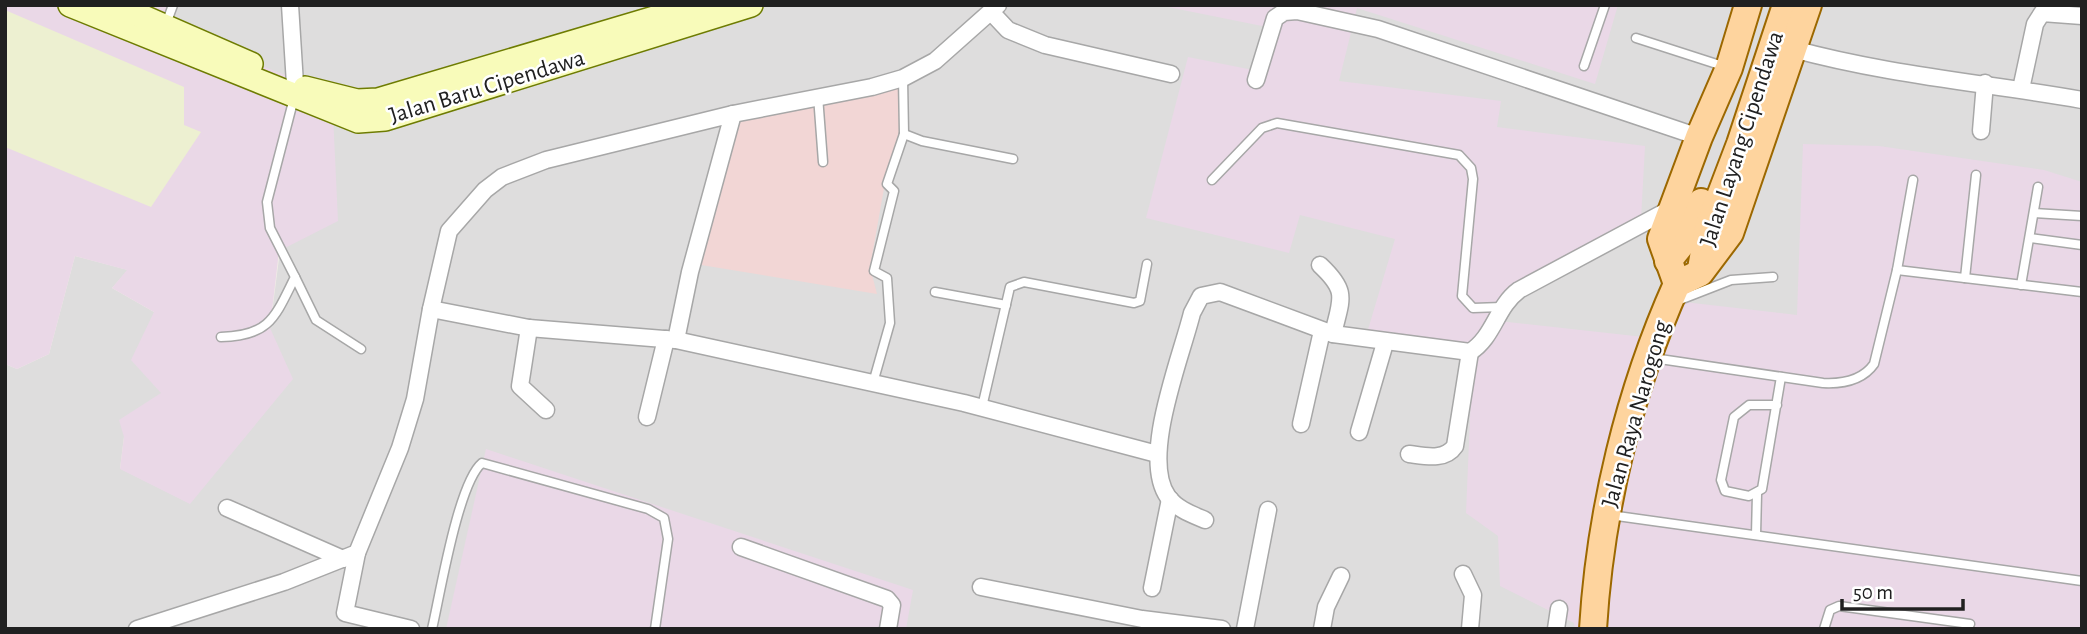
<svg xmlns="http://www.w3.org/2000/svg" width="2087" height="634" font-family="'Alegreya Sans',sans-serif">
	<rect width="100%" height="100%" fill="#f1ede6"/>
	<path fill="#dedddd" d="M 175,5 L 2082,5 L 2082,629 L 5,629 L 5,364 L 17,369 L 49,354 L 75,256 L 128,270 L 112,288 L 154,312 L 162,393 L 124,437 L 120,469 L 270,328 L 280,251 L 165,29 Z"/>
	<path fill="#f2d6d5" d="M 900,80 L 901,130 L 886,177 L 870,267 L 877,294 L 695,264 L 737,109 Z"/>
	<g fill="#ead8e7">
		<path d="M 5,5 L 175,5 L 165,29 L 332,93 L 338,221 L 279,251 L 270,328 L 293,379 L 190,504 L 120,469 L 124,437 L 119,420 L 161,393 L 131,360 L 154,312 L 112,288 L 127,270 L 75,256 L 49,354 L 17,369 L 5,364 Z"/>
		<path d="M 1158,5 L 1618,5 L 1595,84 L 1357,8 L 1339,81 L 1501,101 L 1497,127 L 1645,146 L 1641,219 L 1511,291 L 1498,321 L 1671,340 L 1684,302 L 1797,315 L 1803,144 L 1879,146 L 2044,170 L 2082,182 L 2082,629 L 1575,629 L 1574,623 L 1500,586 L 1498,536 L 1466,513 L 1473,348 L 1367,333 L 1395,239 L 1300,215 L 1289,253 L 1146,218 L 1188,57 L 1263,72 L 1277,29 Z"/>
		<path d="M 486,449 L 913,590 L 906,629 L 446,629 Z"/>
	</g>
	<path fill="#edf0d1" d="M 5,10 L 184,87 L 184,125 L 201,132 L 151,207 L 5,147 Z"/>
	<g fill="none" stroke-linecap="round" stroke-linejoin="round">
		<defs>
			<g id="lane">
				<path d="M 166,24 L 173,5"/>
				<path d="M 1636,38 L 1726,67"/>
				<path d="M 1584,66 L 1605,5"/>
				<path d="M 818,96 L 823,162"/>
				<path d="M 904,134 L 922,141 L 1013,159"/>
				<path d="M 1212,180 L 1262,128 L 1277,123 L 1459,155 L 1471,168 L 1473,179 L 1462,296 L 1473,308 L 1502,307"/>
				<path d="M 2034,213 L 2082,216"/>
				<path d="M 2030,238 L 2082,245"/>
				<path d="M 1897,270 L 2082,292"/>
				<path d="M 295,277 L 316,320 L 361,349"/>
				<path d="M 1965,278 L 1976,175"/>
				<path d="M 2021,285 L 2038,187"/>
				<path d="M 935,292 L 1006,305"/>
				<path d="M 1677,301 L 1731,280 L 1773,277"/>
				<path d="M 221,337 C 270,336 275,317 295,277 L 270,228 L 267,202 L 294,98"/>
				<path d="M 1653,358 L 1823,383 C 1842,384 1862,381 1874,364 L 1897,270 L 1913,180"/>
				<path d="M 873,383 L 890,323 L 887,278 L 874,271 L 894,191 L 887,184 L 904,134 L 903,78"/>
				<path d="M 1777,405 L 1749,405 L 1734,417 L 1721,480 L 1725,491 L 1749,496 L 1762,489 L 1781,377"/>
				<path d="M 982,407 L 1010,287 L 1024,282 L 1134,303 L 1140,301 L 1147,264"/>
				<path d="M 1610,515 L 2082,581"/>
				<path d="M 1756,535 L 1757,494"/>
				<path d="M 432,629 C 440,595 458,483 482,463 L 648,509 L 664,518 L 668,539 L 655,629"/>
				<path d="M 1824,629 L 1830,610 L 1839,606 L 1970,624"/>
			</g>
			<g id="street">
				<path d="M 290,5 L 295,84"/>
				<path d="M 992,13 L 1008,30 L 1045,45 L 1171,74"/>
				<path d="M 1793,49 C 1888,75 1985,83 2082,100"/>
				<path d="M 1256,80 L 1275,18 L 1284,12 L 1297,11 L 1378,29 L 1699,137"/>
				<path d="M 2021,89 L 2035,24 L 2042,13 L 2082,16"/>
				<path d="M 1981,131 L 1985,83"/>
				<path d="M 1320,265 C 1349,292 1341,299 1333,334"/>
				<path d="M 431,309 L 529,328 L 676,340 L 964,403 L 1157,454"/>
				<path d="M 529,328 L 520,386 L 546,410"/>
				<path d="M 676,340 L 690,272 L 733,114"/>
				<path d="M 647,417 L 666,339"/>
				<path d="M 1301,424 L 1322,331"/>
				<path d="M 1359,432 L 1385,343"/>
				<path d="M 1409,454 C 1425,456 1445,461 1455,446 L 1470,352"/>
				<path d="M 227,508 L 343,559"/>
				<path d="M 1205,520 C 1191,514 1177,509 1168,497 C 1140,458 1181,358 1192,313 L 1201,296 L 1220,292 L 1333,334 L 1470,352 C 1494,337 1496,307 1519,290 L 1672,208"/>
				<path d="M 741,547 L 887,599 L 892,605 L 888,629"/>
				<path d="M 357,553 L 345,613 L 411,629"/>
				<path d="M 1463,574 L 1473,595 L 1470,629"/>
				<path d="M 981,587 L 1142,619 L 1222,629"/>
				<path d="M 1152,588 L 1170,499"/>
				<path d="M 137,629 L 284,582 L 357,553 L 400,448 L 415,399 L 431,309 L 449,231 L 485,190 L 502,177 L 546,160 L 733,114 L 872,87 L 903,78 L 935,61 L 998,5"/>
				<path d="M 1245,629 L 1268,510"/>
				<path d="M 1322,629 L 1326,607 L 1341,576"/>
				<path d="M 1556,629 L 1559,609"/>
			</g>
			<g id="secondary">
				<path d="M 70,5 L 358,121 L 385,119 L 751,5"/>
				<path d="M 116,5 L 251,64"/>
				<path d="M 305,88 L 357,101 L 378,100 L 698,5"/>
			</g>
			<g id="primary">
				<path d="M 1668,261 L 1688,236 L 1701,202"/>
				<path d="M 1701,269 L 1708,228 L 1740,144 L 1786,5"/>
				<path d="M 1677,284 L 1661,239 L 1699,137 L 1729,68 L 1748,5"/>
				<path d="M 1593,629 C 1600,512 1629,391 1677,284 L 1700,273 L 1730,233 L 1808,5"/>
			</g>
		</defs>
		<use href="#lane" stroke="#a7a7a7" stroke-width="11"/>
		<use href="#street" stroke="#a7a7a7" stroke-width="19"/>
		<use href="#secondary" stroke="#6e7c02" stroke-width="26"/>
		<use href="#primary" stroke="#9c6800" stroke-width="30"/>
		<use href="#lane" stroke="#fff" stroke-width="8"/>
		<use href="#street" stroke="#fff" stroke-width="16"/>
		<use href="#secondary" stroke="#f8fbba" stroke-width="23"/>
		<use href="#primary" stroke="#fed49e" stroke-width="26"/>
	</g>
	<g text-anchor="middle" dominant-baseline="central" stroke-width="5" stroke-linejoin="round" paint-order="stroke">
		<g font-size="24" fill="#202020" stroke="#fff">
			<text transform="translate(487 87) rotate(-17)">Jalan Baru Cipendawa</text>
			<text transform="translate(1742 139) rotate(-72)">Jalan Layang Cipendawa</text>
			<text transform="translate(1636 414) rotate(-74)">Jalan Raya Narogong</text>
		</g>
	</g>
	<rect width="2087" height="634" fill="none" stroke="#202020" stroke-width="14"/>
	<path d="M1842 599v10h121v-10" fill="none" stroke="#202020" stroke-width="3.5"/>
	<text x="1853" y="599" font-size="21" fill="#202020" stroke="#ffffff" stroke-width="5" paint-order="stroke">50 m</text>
</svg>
